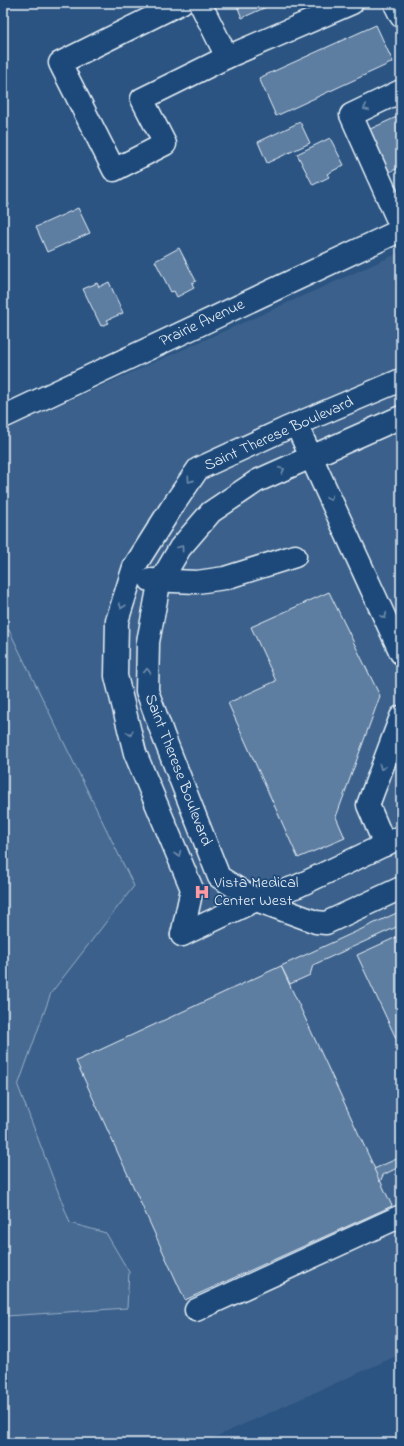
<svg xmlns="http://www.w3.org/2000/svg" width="404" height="1446" font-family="'Indie Flower',sans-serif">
	<rect width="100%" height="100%" fill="#2b5482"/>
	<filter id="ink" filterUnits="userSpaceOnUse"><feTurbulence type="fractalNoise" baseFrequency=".025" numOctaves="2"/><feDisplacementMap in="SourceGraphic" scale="8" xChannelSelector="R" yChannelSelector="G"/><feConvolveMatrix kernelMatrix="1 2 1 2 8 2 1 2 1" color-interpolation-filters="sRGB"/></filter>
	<g filter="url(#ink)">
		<path fill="#3a608b" d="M 401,252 L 401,1354 L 202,1443 L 3,1443 L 3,430 Z"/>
		<path fill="#476b93" stroke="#98aec6" d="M 9,630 L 134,886 L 51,993 L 18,1086 L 70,1223 L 106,1233 L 129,1272 L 127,1308 L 6,1316 L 3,1310 L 3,632 Z"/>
		<g fill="#5d7da1" stroke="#e8f1f8">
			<path d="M 236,3 L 275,3 L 242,18 Z"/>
			<path d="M 376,25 L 393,62 L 276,116 L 259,78 Z"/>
			<path d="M 401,115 L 401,167 L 387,173 L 368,130 Z"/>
			<path d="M 300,122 L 310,143 L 267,163 L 258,142 Z"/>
			<path d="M 330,138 L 344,165 L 327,174 L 329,177 L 313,185 L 297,154 Z"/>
			<path d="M 3,193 L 9,205 L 3,208 Z"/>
			<path d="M 78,208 L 90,233 L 47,252 L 36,227 Z"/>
			<path d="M 179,248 L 196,281 L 192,283 L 194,288 L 177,297 L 174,291 L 171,292 L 155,261 Z"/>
			<path d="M 109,282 L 123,313 L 107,320 L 109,323 L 101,326 L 83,289 L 97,283 L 99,287 Z"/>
			<path d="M 329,592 L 380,696 L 336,817 L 345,838 L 298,858 L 228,703 L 276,681 L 251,627 Z"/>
			<path d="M 401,911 L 401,925 L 313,965 L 310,975 L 290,984 L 281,966 Z"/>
			<path d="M 401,935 L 401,1049 L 357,955 Z"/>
			<path d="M 281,966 L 392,1206 L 185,1300 L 76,1061 Z"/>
			<path d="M 401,1157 L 401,1166 L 383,1175 L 380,1182 L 374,1169 Z"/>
		</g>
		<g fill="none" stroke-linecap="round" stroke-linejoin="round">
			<defs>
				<g id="minor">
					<path d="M 181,3 L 60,63 L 114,170 L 165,144 L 142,99 L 227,57 L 352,3"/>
					<path d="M 200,3 L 227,57"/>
					<path d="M 401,4 L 396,6 L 401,16"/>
					<path d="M 401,91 L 351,115 L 401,227"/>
					<path d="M 3,417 L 401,230"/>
					<path d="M 401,417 L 257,481 L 211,512 L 180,548 L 159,584 L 148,642 L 147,691 L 163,735 L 219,877 L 256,900 L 316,922 L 326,923 L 401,888"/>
					<path d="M 296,424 L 401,653"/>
					<path d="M 150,580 L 197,582 L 225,578 L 295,556"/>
					<path d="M 385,845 L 368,805 L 401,717"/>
					<path d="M 182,935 L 192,889 L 135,753 L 116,676 L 117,621 L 134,567 L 170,510 L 198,469 L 285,429 L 401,380"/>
					<path d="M 182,935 L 256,900 L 298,886 L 401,837"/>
					<path d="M 196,1310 L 401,1216"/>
				</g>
			</defs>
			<use href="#minor" stroke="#e8f1f8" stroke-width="25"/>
			<use href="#minor" stroke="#1f4a7a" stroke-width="22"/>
		</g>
		<defs><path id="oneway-chevron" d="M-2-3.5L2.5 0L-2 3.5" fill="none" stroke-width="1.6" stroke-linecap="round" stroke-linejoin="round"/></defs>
		<g stroke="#6f8dac">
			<use href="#oneway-chevron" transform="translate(366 108) rotate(155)"/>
			<use href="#oneway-chevron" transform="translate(282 470) rotate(-25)"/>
			<use href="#oneway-chevron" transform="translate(190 480) rotate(125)"/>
			<use href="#oneway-chevron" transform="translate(330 498) rotate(65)"/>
			<use href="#oneway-chevron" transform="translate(181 548) rotate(-54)"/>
			<use href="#oneway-chevron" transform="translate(122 606) rotate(109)"/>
			<use href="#oneway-chevron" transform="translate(384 616) rotate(65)"/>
			<use href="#oneway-chevron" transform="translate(147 671) rotate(-89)"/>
			<use href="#oneway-chevron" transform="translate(130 733) rotate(76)"/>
			<use href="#oneway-chevron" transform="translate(382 767) rotate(111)"/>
			<use href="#oneway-chevron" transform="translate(178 854) rotate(68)"/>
		</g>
	</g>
	<defs>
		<symbol id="hospital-bare" viewBox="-9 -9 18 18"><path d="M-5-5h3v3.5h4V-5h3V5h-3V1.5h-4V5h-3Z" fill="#ff9aa2" stroke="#1f4a7a" stroke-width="2.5" paint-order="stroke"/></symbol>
	</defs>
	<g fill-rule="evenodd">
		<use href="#hospital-bare" x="191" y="881" width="22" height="22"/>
	</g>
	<g text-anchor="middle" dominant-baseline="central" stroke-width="3.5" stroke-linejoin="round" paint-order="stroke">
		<g font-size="16" fill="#e8f1f8" stroke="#1f4a7a">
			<text transform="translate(202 323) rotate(-25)">Prairie Avenue</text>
			<text transform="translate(279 434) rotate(-24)">Saint Therese Boulevard</text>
			<text transform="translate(178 770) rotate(69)">Saint Therese Boulevard</text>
		</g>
		<g font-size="16" fill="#e8f1f8" stroke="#1f4a7a" text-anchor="start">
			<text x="214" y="883">Vista Medical<tspan x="214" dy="18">Center West</tspan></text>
		</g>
	</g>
	<rect width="404" height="1446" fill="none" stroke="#1f4a7a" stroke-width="16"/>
	<rect x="8" y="8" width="388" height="1430" fill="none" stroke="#e8f1f8" stroke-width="1.5" filter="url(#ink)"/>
</svg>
